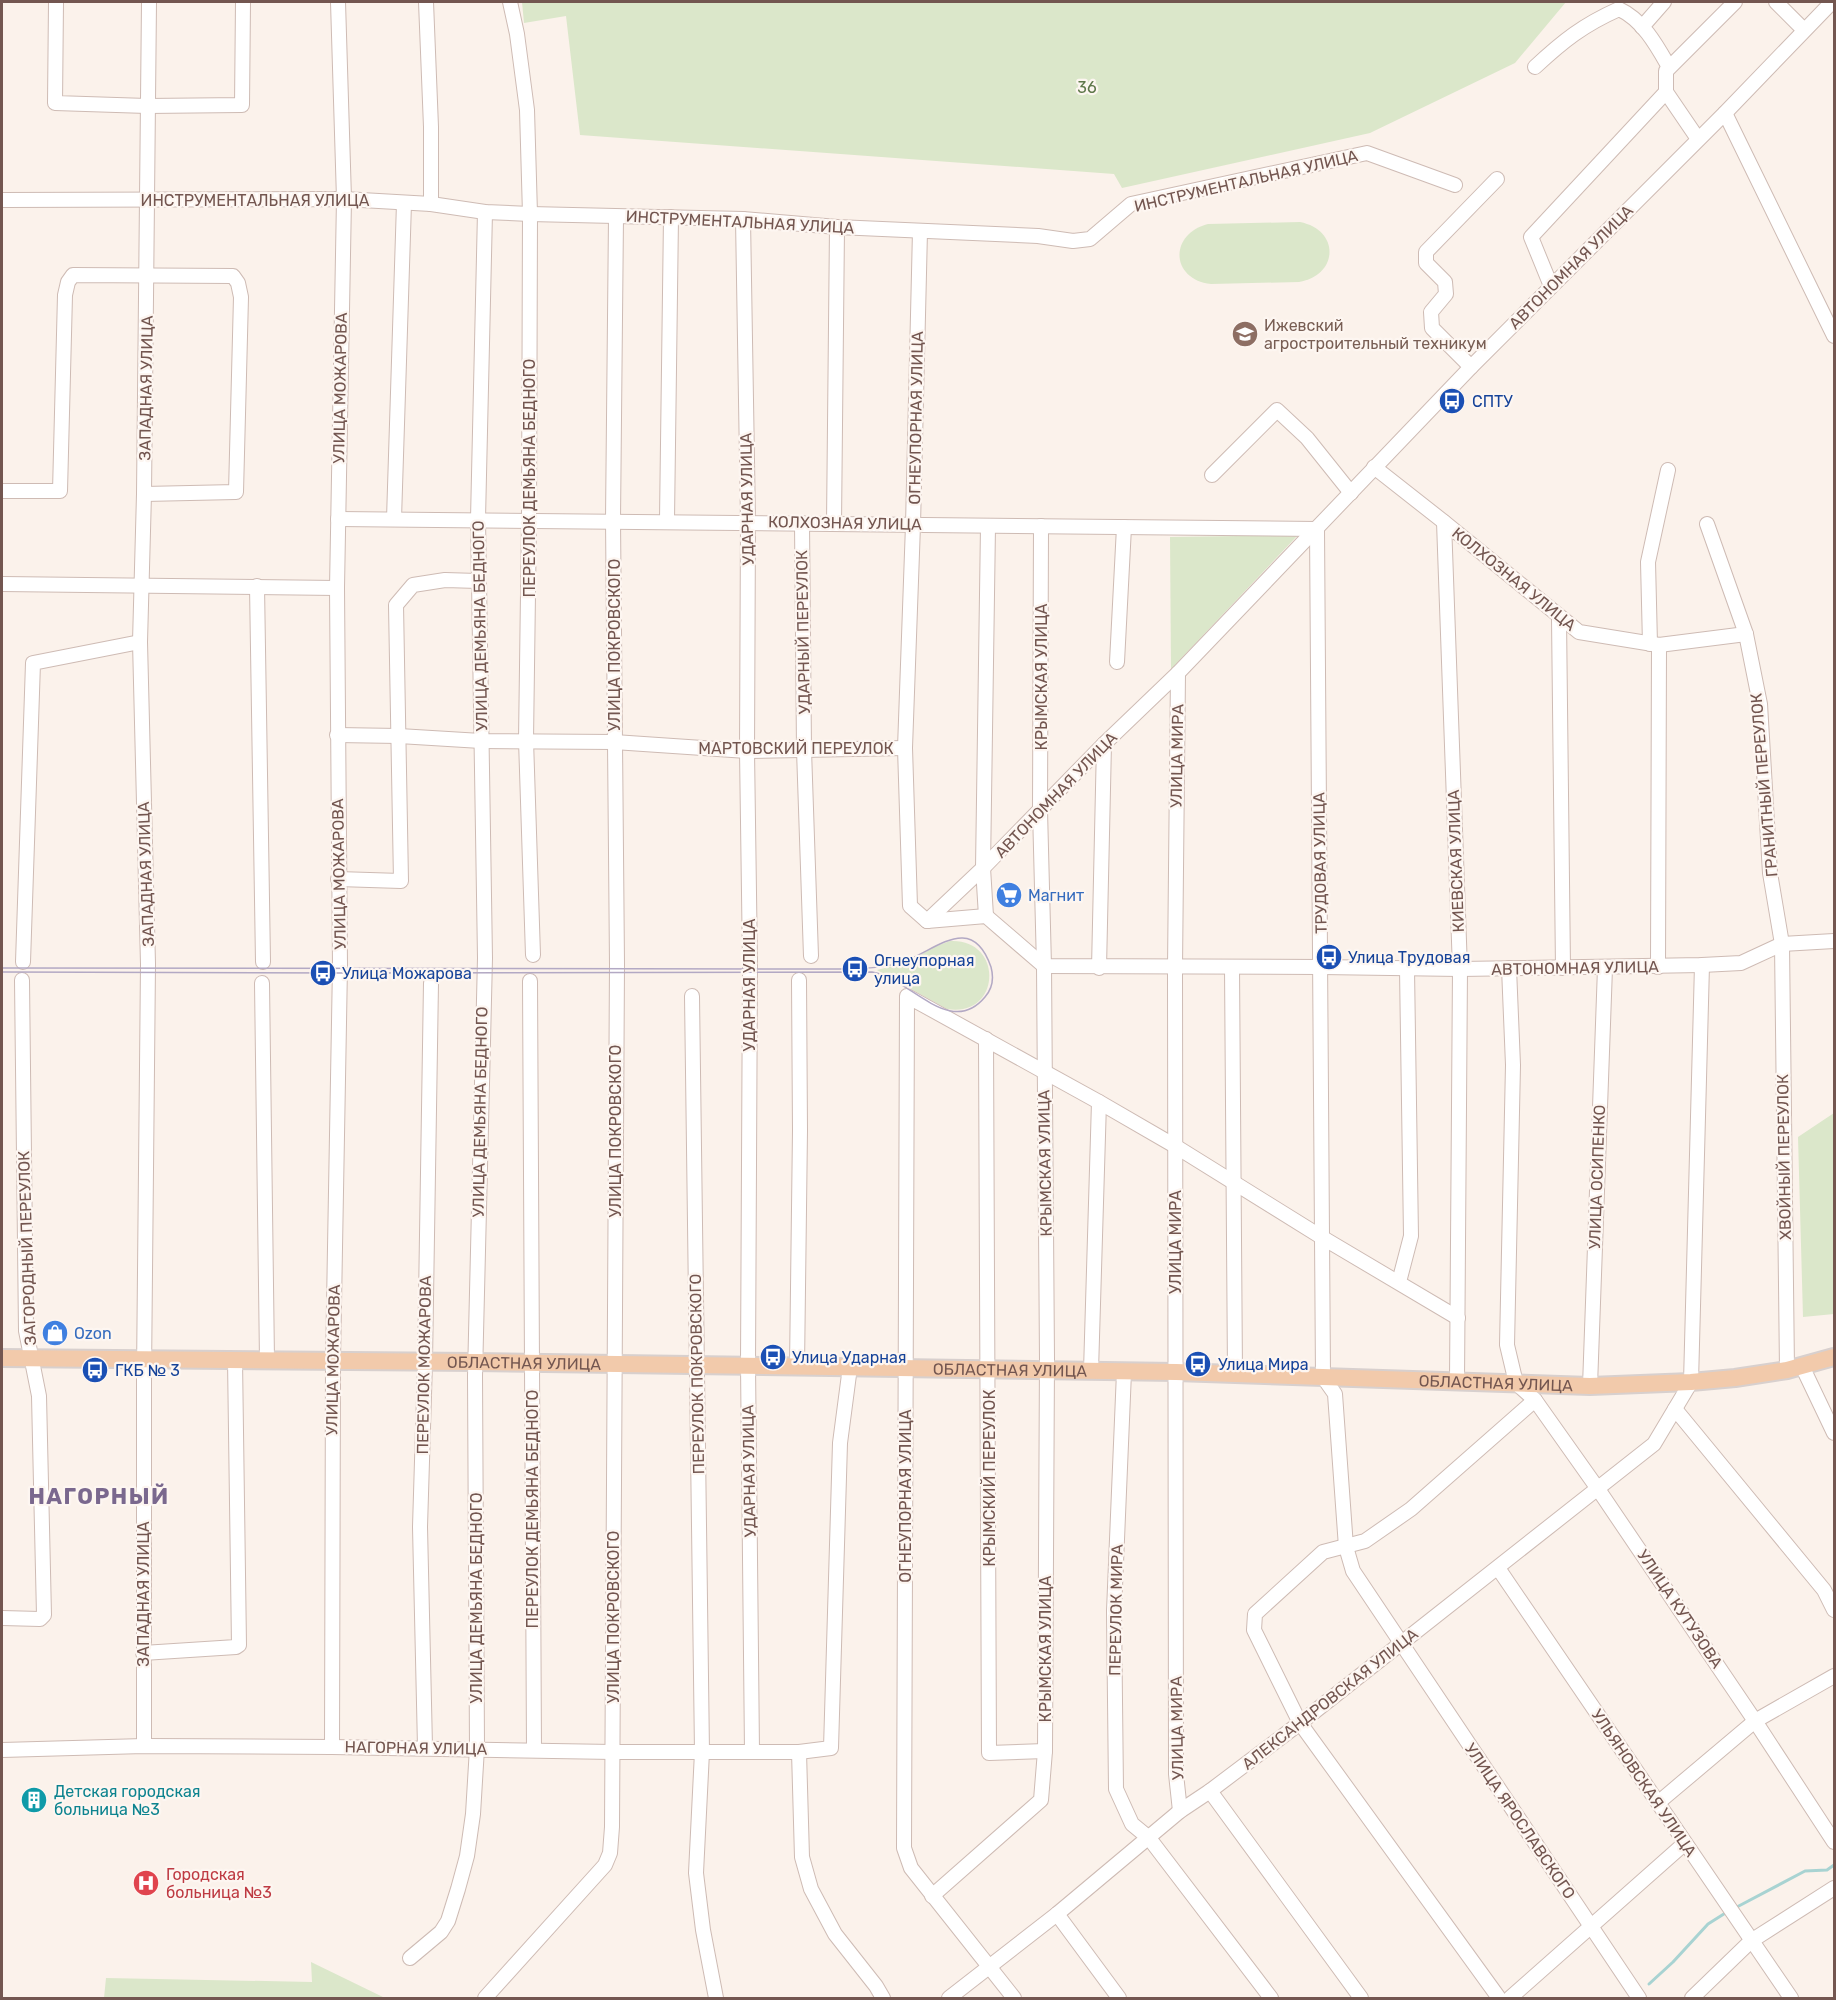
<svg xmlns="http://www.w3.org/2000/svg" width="1836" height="2000" font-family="Rubik,sans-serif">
	<rect width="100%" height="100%" fill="#fbf2eb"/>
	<g fill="#dbe7ca">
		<path d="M 522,2 L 1566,2 L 1515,63 L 1370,133 L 1122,188 L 1114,174 L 580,135 L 566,16 L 524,23 Z"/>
		<path d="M 1300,222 C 1340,230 1339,275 1299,282 L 1211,284 C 1170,279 1169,234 1208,224 Z"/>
		<path d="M 1298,535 L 1171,669 L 1170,537 Z"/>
		<path d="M 950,941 C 1004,938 1002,1018 947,1009 L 877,970 L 908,962 L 934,947 Z"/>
		<path d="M 1834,1113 L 1834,1314 L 1803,1317 L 1798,1137 Z"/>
		<path d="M 311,1962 L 385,1998 L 104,1998 L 106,1978 L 312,1982 Z"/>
	</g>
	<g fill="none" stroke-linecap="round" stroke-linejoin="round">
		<g stroke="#a8d3d2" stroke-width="3">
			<path d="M 1735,1908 L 1805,1871 L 1827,1870 L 1834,1865"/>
			<path d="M 1649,1984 L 1673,1962 L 1708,1924 L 1727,1912"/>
		</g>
		<defs>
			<g id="minor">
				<path d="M 56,2 L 55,103 L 147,106 L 242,105 L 243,2"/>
				<path d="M 426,2 L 431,127 L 431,204"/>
				<path d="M 510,2 L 517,34 L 527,110 L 530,214 L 529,520 L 526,740 L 533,955"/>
				<path d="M 1776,2 L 1804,30"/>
				<path d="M 1642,27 L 1664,2"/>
				<path d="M 1535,67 C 1563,41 1583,25 1619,9 C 1643,20 1657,46 1669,67"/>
				<path d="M 1725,113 L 1834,336"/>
				<path d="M 1698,139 L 1666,92 L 1666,71 L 1735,2"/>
				<path d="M 2,200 L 344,199 L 431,204 L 485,212 L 530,214 L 743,219 L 837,227 L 1038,236 L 1073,241 L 1090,239 L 1131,204 L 1367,153 L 1455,185"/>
				<path d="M 743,219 L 748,521 L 747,751 L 750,964 L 748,1365 L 752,1751"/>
				<path d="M 920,231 L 913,525 L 905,748 L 910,906 L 927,921"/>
				<path d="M 1551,286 L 1531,237 L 1666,92"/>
				<path d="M 1471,367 L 1432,328 L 1431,312 L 1446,294 L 1445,282 L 1426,263 L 1426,252 L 1497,179"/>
				<path d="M 1374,467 L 1444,522 L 1579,632 L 1659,645 L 1746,634"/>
				<path d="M 1212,475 L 1277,410 L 1307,438 L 1351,493"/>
				<path d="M 2,491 L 60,491 L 65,295 L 68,282 L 73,275 L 233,276 L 238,283 L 241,297 L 236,492 L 144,494"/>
				<path d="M 338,519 C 664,520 990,525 1317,529"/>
				<path d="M 394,519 L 404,203"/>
				<path d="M 667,520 L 671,217"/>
				<path d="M 1444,522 L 1460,969 L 1457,1381"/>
				<path d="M 802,523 L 804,750 L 811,956"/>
				<path d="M 834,524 L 837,227"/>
				<path d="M 1707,524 L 1746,634 L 1760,704 L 1770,873 L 1782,944 L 1787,1370"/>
				<path d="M 1317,529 L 1323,1377 L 1335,1394 L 1346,1547 L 1353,1571 L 1639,1998"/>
				<path d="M 2,584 L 337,588"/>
				<path d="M 257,586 L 263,962"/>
				<path d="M 1559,618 L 1563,968"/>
				<path d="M 1650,644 L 1648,562 L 1668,470"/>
				<path d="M 1117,662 L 1124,527"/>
				<path d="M 1178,673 L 1175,968 L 1176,1774 L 1180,1811"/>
				<path d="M 337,735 L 399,736 L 481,741 L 614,742 L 747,751 L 905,748"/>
				<path d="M 338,879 L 401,881 L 396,605 L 413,585 L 445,580 L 478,581"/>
				<path d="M 986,916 L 983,868 L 988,526"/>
				<path d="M 927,921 L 983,868 L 1104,744 L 1178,673 L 1471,367 L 1725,113 L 1832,2"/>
				<path d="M 927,921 L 986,916 L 1044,966 L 1321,967 L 1460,969 L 1702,965 L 1741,963 L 1782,944 L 1834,941"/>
				<path d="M 23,962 L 33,663 L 140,642"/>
				<path d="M 1232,967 L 1235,1374"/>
				<path d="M 1658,967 L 1659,645"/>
				<path d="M 1099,968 L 1104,744"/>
				<path d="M 1509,968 L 1513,1065 L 1507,1345 L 1516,1383 L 1535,1400 L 1598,1489 L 1755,1721 L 1834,1842"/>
				<path d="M 530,981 L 534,1750"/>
				<path d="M 262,983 L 267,1360"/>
				<path d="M 692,996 L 702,1752 L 696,1873 L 703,1930 L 716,1998"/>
				<path d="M 986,1039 L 989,1753 L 1045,1751"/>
				<path d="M 1399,1282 L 1411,1236 L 1407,969"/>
				<path d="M 1802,1366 L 1834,1433"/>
				<path d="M 797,1367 L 800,1130 L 799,980"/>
				<path d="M 1091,1371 L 1099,1102"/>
				<path d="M 1124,1372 L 1114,1611 L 1116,1789 L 1132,1824 L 1149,1838 L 1271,1998"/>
				<path d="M 1590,1386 L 1605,968"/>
				<path d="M 1675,1409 L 1824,1590 L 1834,1610"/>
				<path d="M 1498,1568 L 1791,1998"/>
				<path d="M 2,1618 L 40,1619 L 44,1615 L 39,1396 L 26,1331 L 22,980"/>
				<path d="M 143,1653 L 236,1647 L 239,1645 L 235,1360"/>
				<path d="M 144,1746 L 144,1374 L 148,964 L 140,642 L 144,494 L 149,2"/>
				<path d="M 332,1747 L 333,1361 L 340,966 L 337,588 L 344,199 L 338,2"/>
				<path d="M 425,1747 L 420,1527 L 425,1362 L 431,983"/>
				<path d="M 2,1750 L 144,1746 L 332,1747 L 613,1752 L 799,1752 L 831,1748 L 840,1443 L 850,1367"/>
				<path d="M 799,1752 L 802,1857 L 811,1889 L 835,1934 L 876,1986 L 883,1998"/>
				<path d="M 1210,1791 L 1361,1998"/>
				<path d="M 1659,1802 L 1755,1721 L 1834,1676"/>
				<path d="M 932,1896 L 1041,1800 L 1045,1751 L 1047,1359 L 1044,966 L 1040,810 L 1041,526"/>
				<path d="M 1057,1914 L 1119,1998"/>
				<path d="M 410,1958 L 441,1932 L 448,1921 L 458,1889 L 467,1856 L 473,1814 L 477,1748 L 475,1376 L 485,958 L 478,519 L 485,212"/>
				<path d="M 485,1998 L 605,1865 L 610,1853 L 612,1827 L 617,964 L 613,520 L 616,217"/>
				<path d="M 949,1998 L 1057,1914 L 1180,1811 L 1210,1791 L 1300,1723 L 1654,1444 L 1691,1382 L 1702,965"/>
				<path d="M 1014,1998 L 911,1868 L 904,1848 L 907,996 L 1099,1102 L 1175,1146 L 1323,1238 L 1458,1318"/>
				<path d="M 1499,1998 L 1300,1723 L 1254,1630 L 1255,1614 L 1323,1552 L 1365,1541 L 1411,1509 L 1535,1400"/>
				<path d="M 1510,1998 L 1684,1844"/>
				<path d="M 1692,1998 L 1751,1941 L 1834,1888"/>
			</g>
			<g id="major">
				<path id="s1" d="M 2,1358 L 475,1362 L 1176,1372 L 1590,1386 L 1691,1382 L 1735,1378 L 1787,1370 L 1834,1357"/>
			</g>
		</defs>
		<use href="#minor" stroke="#cebbb4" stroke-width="16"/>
		<use href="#major" stroke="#d8d0ce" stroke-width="20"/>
		<use href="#minor" stroke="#fff" stroke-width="14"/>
		<use href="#major" stroke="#f2caab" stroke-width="16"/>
		<path stroke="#b3a9c4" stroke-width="1.5" d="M 2,968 L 855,969 C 872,968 889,967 905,961 C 936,950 972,912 991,967 C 994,978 992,989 985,997 C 950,1039 910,978 872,972 L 340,973 L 2,972"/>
	</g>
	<defs>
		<symbol id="university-disc" viewBox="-11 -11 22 22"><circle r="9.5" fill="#8d6e63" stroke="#fdf6f1"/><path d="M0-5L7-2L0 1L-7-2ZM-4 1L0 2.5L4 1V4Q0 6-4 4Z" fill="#fff"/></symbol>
		<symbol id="bus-disc" viewBox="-11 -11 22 22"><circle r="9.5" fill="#1a4fb4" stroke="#fdf6f1"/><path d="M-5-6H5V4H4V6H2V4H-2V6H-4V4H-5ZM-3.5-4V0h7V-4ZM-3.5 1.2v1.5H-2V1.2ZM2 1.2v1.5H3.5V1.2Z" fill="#fff"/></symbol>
		<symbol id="supermarket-disc" viewBox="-11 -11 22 22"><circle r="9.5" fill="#3f7fe0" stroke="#fdf6f1"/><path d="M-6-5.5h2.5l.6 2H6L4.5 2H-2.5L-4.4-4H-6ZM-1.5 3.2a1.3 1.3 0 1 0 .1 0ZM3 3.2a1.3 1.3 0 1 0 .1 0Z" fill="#fff"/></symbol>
		<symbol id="shop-disc" viewBox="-11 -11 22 22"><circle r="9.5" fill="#3f7fe0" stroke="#fdf6f1"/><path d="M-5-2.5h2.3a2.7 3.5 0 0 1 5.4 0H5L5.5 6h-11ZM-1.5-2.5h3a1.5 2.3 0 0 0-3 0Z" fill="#fff"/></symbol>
		<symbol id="building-disc" viewBox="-11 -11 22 22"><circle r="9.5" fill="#0f9aa8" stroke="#fdf6f1"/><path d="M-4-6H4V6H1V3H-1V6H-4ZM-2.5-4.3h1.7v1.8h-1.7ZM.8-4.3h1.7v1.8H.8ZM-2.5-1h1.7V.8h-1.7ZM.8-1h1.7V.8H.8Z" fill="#fff"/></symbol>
		<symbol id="hospital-disc" viewBox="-11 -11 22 22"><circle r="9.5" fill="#e0444e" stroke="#fdf6f1"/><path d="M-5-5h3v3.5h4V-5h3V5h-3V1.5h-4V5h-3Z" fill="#fff"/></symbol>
	</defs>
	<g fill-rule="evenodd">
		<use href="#university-disc" x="1230" y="319" width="30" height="30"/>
		<use href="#bus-disc" x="1437" y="386" width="30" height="30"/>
		<use href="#supermarket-disc" x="994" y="880" width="30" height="30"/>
		<use href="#bus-disc" x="1314" y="942" width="30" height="30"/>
		<use href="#bus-disc" x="840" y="954" width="30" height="30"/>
		<use href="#bus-disc" x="308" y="958" width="30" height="30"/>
		<use href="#shop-disc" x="40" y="1318" width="30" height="30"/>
		<use href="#bus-disc" x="758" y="1342" width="30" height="30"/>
		<use href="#bus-disc" x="1183" y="1349" width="30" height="30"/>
		<use href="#bus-disc" x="80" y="1355" width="30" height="30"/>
		<use href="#building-disc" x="19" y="1785" width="30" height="30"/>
		<use href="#hospital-disc" x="131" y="1868" width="30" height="30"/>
	</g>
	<g text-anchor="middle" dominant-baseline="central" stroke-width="4.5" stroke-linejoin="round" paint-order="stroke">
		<g font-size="16" fill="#5f784a" stroke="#fdf6f1">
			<text x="1087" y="87">36</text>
		</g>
		<g font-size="16" fill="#735650" stroke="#fdf6f1">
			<text transform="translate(1246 181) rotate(-13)">ИНСТРУМЕНТАЛЬНАЯ УЛИЦА</text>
			<text x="255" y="200">ИНСТРУМЕНТАЛЬНАЯ УЛИЦА</text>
			<text transform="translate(740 222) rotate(3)">ИНСТРУМЕНТАЛЬНАЯ УЛИЦА</text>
			<text transform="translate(1571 267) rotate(-45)">АВТОНОМНАЯ УЛИЦА</text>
			<text transform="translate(146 388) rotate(-89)">ЗАПАДНАЯ УЛИЦА</text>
			<text transform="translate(340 388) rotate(-89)">УЛИЦА МОЖАРОВА</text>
			<text transform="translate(916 418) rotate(-89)">ОГНЕУПОРНАЯ УЛИЦА</text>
			<text transform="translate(529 478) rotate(-90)">ПЕРЕУЛОК ДЕМЬЯНА БЕДНОГО</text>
			<text transform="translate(747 499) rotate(-91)">УДАРНАЯ УЛИЦА</text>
			<text transform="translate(845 523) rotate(1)">КОЛХОЗНАЯ УЛИЦА</text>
			<text transform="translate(1514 579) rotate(39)">КОЛХОЗНАЯ УЛИЦА</text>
			<text transform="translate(480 626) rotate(-91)">УЛИЦА ДЕМЬЯНА БЕДНОГО</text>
			<text transform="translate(803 632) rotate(-91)">УДАРНЫЙ ПЕРЕУЛОК</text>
			<text transform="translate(614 645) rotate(-90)">УЛИЦА ПОКРОВСКОГО</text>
			<text transform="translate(1041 677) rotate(-90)">КРЫМСКАЯ УЛИЦА</text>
			<text x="796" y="748">МАРТОВСКИЙ ПЕРЕУЛОК</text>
			<text transform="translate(1177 756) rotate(-89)">УЛИЦА МИРА</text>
			<text transform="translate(1764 785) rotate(-95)">ГРАНИТНЫЙ ПЕРЕУЛОК</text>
			<text transform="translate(1056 795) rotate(-46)">АВТОНОМНАЯ УЛИЦА</text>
			<text transform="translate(1456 861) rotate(-92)">КИЕВСКАЯ УЛИЦА</text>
			<text transform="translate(1320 863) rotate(-91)">ТРУДОВАЯ УЛИЦА</text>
			<text transform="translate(146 874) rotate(-92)">ЗАПАДНАЯ УЛИЦА</text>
			<text transform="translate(339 874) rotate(-91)">УЛИЦА МОЖАРОВА</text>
			<text transform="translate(1575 968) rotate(-1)">АВТОНОМНАЯ УЛИЦА</text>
			<text transform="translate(749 985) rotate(-90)">УДАРНАЯ УЛИЦА</text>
			<text transform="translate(480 1112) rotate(-89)">УЛИЦА ДЕМЬЯНА БЕДНОГО</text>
			<text transform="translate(615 1131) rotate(-90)">УЛИЦА ПОКРОВСКОГО</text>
			<text transform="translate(1784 1157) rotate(-91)">ХВОЙНЫЙ ПЕРЕУЛОК</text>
			<text transform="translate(1045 1163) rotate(-91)">КРЫМСКАЯ УЛИЦА</text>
			<text transform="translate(1597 1177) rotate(-88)">УЛИЦА ОСИПЕНКО</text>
			<text transform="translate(1175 1242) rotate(-90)">УЛИЦА МИРА</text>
			<text transform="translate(27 1248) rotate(-92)">ЗАГОРОДНЫЙ ПЕРЕУЛОК</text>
			<text transform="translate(333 1360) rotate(-89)">УЛИЦА МОЖАРОВА</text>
			<text stroke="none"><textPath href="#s1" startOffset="522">ОБЛАСТНАЯ УЛИЦА</textPath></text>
			<text transform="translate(424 1365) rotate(-89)">ПЕРЕУЛОК МОЖАРОВА</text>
			<text stroke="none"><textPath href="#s1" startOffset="1008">ОБЛАСТНАЯ УЛИЦА</textPath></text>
			<text transform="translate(697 1374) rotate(-91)">ПЕРЕУЛОК ПОКРОВСКОГО</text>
			<text stroke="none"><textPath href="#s1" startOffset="1494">ОБЛАСТНАЯ УЛИЦА</textPath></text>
			<text transform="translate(749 1471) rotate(-91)">УДАРНАЯ УЛИЦА</text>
			<text transform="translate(989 1478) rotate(-90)">КРЫМСКИЙ ПЕРЕУЛОК</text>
			<text transform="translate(905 1496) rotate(-90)">ОГНЕУПОРНАЯ УЛИЦА</text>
			<text transform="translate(532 1509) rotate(-90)">ПЕРЕУЛОК ДЕМЬЯНА БЕДНОГО</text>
			<text transform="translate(143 1594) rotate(-90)">ЗАПАДНАЯ УЛИЦА</text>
			<text transform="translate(476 1598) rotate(-90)">УЛИЦА ДЕМЬЯНА БЕДНОГО</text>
			<text transform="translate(1680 1609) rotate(56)">УЛИЦА КУТУЗОВА</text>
			<text transform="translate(1116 1610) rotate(-89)">ПЕРЕУЛОК МИРА</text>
			<text transform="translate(613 1617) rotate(-90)">УЛИЦА ПОКРОВСКОГО</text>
			<text transform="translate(1045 1649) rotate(-90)">КРЫМСКАЯ УЛИЦА</text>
			<text transform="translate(1330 1699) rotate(-38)">АЛЕКСАНДРОВСКАЯ УЛИЦА</text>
			<text transform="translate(1177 1728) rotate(-91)">УЛИЦА МИРА</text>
			<text transform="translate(416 1748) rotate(1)">НАГОРНАЯ УЛИЦА</text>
			<text transform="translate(1644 1783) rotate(56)">УЛЬЯНОВСКАЯ УЛИЦА</text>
			<text transform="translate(1520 1821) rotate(56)">УЛИЦА ЯРОСЛАВСКОГО</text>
		</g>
		<g font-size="16" fill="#785e54" stroke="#fdf6f1" text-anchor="start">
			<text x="1264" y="325">Ижевский<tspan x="1264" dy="18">агростроительный техникум</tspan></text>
		</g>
		<g font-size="16" fill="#164399" stroke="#fdf6f1" text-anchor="start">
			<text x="1472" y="401">СПТУ</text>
			<text x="1348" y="957">Улица Трудовая</text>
			<text x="874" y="960">Огнеупорная<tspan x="874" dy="18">улица</tspan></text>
			<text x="342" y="973">Улица Можарова</text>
			<text x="792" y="1357">Улица Ударная</text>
			<text x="1218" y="1364">Улица Мира</text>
			<text x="115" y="1370">ГКБ № 3</text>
		</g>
		<g font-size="16" fill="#366cbe" stroke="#fdf6f1" text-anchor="start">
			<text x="1028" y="895">Магнит</text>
			<text x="74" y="1333">Ozon</text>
		</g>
		<g font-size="16" fill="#0d838f" stroke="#fdf6f1" text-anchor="start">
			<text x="54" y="1791">Детская городская<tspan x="54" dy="18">больница №3</tspan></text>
		</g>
		<g font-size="16" fill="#be3a42" stroke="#fdf6f1" text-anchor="start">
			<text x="166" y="1874">Городская<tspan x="166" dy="18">больница №3</tspan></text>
		</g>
		<g font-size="22" font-weight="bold" letter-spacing="1.5" fill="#7a688e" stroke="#fdf6f1">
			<text x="99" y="1496">НАГОРНЫЙ</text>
		</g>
	</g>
	<rect width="1836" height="2000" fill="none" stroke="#735650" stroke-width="6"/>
</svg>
